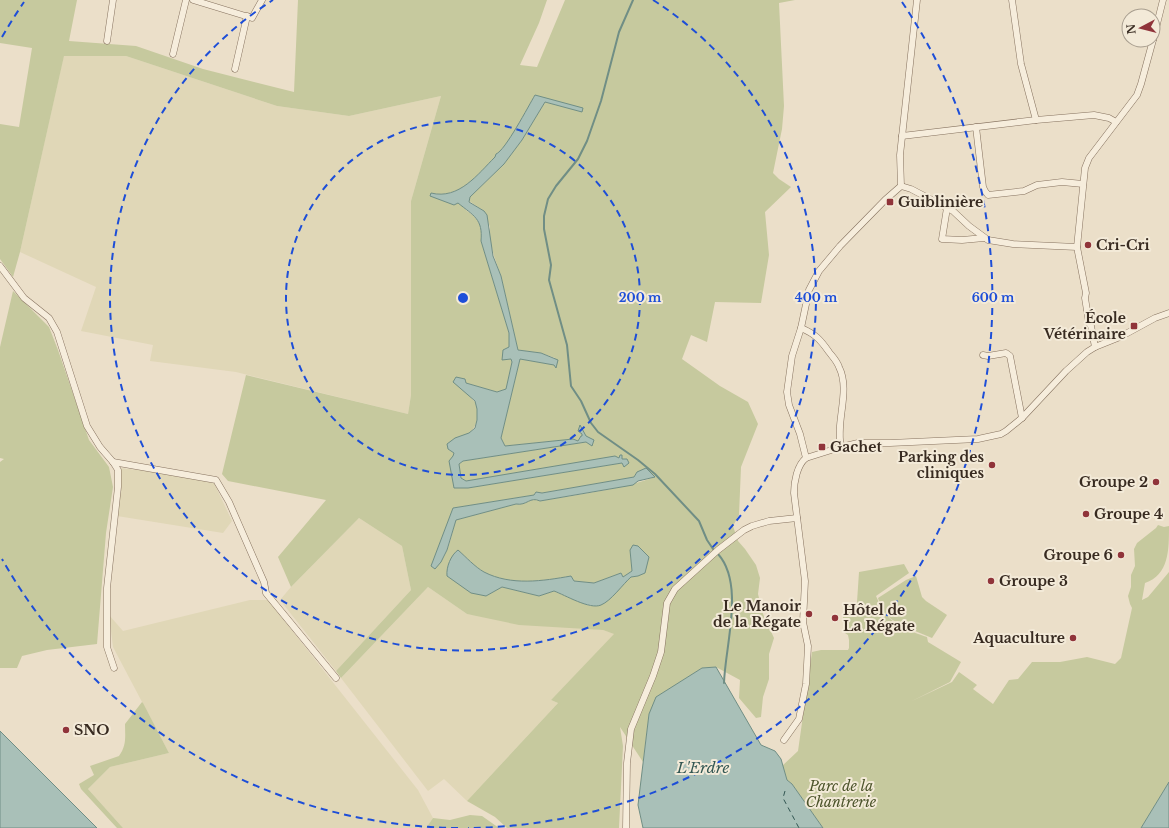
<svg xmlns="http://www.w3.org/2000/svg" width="1169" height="828" font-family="'Libre Baskerville',serif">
	<rect width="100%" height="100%" fill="#ebdfc9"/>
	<g fill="#e0d7b7">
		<path d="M 64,55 L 126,56 L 277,106 L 349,116 L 441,96 L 411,201 L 411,395 L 408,414 L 236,372 L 150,361 L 153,345 L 81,331 L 96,287 L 20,252 Z"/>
		<path d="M 120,468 L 156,472 L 214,483 L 232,521 L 223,533 L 117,516 Z"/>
		<path d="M 359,518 L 402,546 L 411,590 L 336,671 L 280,600 L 291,587 Z"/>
		<path d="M 428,587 L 467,614 L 603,630 L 615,634 L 551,700 L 558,703 L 467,801 L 444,779 L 428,791 L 341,678 Z"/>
		<path d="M 250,600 L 268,600 L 418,790 L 433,818 L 426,828 L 123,828 L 88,789 L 110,767 L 169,753 L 113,647 L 109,615 L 123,631 Z"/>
	</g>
	<g fill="#c6c99e" fill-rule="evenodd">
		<path d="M 0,0 L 77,0 L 69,41 L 136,46 L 203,69 L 294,92 L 298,0 L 547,0 L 539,23 L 520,65 L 537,67 L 565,0 L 795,0 L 779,3 L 784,106 L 782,129 L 773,173 L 779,179 L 791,187 L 765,212 L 769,255 L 761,303 L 715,302 L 707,342 L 691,335 L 682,359 L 720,386 L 748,402 L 758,424 L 741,467 L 739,515 L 733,526 L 738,541 L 745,549 L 756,565 L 760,578 L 758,594 L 763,614 L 774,638 L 769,654 L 769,679 L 763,697 L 761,717 L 756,718 L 739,698 L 740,680 L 716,667 L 702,668 L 657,697 L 649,714 L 643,762 L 620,727 L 623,746 L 619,828 L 507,828 L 495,817 L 467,801 L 558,703 L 551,700 L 614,634 L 603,630 L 519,625 L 467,614 L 428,587 L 341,678 L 336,671 L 411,590 L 402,546 L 359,518 L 291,587 L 278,557 L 326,500 L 228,481 L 222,474 L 246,375 L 408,414 L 411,395 L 411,201 L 441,96 L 349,116 L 277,106 L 126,56 L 64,56 L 20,252 L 13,277 L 0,259 L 0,124 L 19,127 L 32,48 L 0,43 ZM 535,95 L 581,111 L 545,102 L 522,140 L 504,164 L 470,197 L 469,201 L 484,211 L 490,227 L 489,237 L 494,256 L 501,276 L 518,350 L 541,353 L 555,358 L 555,365 L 520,359 L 501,438 L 505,446 L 573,439 L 578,441 L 582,436 L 582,434 L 594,441 L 592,445 L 586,442 L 463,461 L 459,464 L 461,478 L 466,481 L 615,457 L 619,458 L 622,455 L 622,459 L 627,459 L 627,461 L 623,464 L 622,463 L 468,488 L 454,488 L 454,453 L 448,449 C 452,436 459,438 469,433 C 478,427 480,411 475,402 C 473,400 471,398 469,395 C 464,389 460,383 456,378 L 465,379 L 466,383 L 497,392 L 506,389 L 512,362 L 511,359 L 506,360 L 509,347 L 509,333 L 481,241 C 482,223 480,221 466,210 C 464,207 460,203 457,203 C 446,201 438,202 432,193 C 460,199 478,174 496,157 L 495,155 C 508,148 527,109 535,95 ZM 637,472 L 655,477 C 619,490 579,494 540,501 C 530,496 527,506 516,504 L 456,520 C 452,532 448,556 439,563 L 453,508 L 534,495 L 536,492 L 542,493 L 634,477 ZM 458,550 C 466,557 475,567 484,572 C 511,586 542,581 571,576 L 574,581 L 594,583 L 621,573 L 623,577 L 632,571 L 630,550 L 638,576 L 631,577 L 607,601 L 590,606 L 554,591 L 539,596 L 502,587 L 486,596 Z"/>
		<path d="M 13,291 L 49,327 L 58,350 L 89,440 L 109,467 L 113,487 L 106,533 L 97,644 L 47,650 L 22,656 L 17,668 L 0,668 L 0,462 L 4,459 L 0,458 L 0,347 Z"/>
		<path d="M 1158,525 L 1164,527 L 1169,526 C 1169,550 1169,575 1145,583 L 1142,600 L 1148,597 L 1169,572 L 1169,782 L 1141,828 L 823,828 L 792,784 L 787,780 L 782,766 L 798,751 L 812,652 L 821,650 L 848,650 L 849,648 L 849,640 L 848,635 L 845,633 L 843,621 L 843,616 L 846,607 L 855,604 L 857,602 L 859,572 L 904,564 L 909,573 L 876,596 L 881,607 L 878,598 L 906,580 L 916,576 L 922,597 L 926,601 L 947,615 L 932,638 L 903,626 L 891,619 L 882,609 C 893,626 910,631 927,637 L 928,642 L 961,662 L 950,682 L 912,701 L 952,682 L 959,672 L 977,685 L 973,689 L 993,704 L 1009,680 L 1018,679 L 1032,662 L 1060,662 L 1087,657 L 1115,664 L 1121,658 L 1132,608 L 1130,604 L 1128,596 L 1131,587 L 1131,575 L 1135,566 L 1134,549 L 1137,543 L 1156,528 Z"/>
		<path d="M 142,702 L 143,703 L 169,753 L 110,767 L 88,789 L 123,828 L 117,828 L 81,789 L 79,784 L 94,775 L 90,766 L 119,756 C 127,745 125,736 125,724 Z"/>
		<path d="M 470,815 L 482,816 L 499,828 L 426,828 L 433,818 L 450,820 Z"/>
	</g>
	<g fill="#a9c0b8" stroke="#708e85">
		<path d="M 535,95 L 583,108 L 582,112 L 545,102 L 522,140 L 504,164 L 470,197 L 469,202 L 484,211 L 487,215 L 493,256 L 501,276 L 518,350 L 541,353 L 558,360 L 556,368 L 554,365 L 520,359 L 501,438 L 505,446 L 573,439 L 578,441 L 581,436 L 582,436 L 582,434 L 578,431 L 580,425 L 586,436 L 594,440 L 592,446 L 586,442 L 463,461 L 459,464 L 461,478 L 466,481 L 615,456 L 619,458 L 620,455 L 622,455 L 622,459 L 627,459 L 629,463 L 624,467 L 622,463 L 468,488 L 454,488 L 449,461 L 453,456 L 454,453 L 448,449 L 447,444 L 455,438 L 469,433 L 475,428 L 477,420 L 477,409 L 475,401 L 453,382 L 456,377 L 465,379 L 466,383 L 497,392 L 506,389 L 512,362 L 511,359 L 502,360 L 503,350 L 509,347 L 509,333 L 481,241 C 483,219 474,216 458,203 L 454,205 L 430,196 L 431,193 C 459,200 478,174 495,157 L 496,154 C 505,151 529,105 535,95 Z"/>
		<path d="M 646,468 L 655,477 L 638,481 L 633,485 L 540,501 C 530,496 527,506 516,504 L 456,520 L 447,550 L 441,562 L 435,569 L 431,566 L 453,508 L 534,495 L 536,492 L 542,493 L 634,477 L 637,472 Z"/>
		<path d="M 633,545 L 638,546 L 649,557 L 645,573 L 638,576 L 631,577 C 623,584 611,601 601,605 C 590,610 565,595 554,591 L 539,596 L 502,587 L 486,596 L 471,593 L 447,576 C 446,567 451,555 458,550 C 466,557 475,567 484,572 C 511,586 543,581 571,576 L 574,581 L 594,583 L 621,573 L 623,577 L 632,571 L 630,550 Z"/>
		<path d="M 716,667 L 761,745 L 775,751 L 781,759 L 787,780 L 792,784 L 823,828 L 643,828 L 638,805 L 649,714 L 656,697 L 702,668 Z"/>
		<path d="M 0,731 L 97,828 L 0,828 Z"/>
		<path d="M 1169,782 L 1169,828 L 1141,828 Z"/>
	</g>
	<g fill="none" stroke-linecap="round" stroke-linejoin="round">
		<g stroke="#708e85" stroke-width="2">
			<path d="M 633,0 L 619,32 L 601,101 L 587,141 L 578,159 L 556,186 L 548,199 L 544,216 L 544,229 L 551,265 L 549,280 L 567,345 L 571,386 L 581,401 L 591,423 L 598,432 L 638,460 L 655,474 L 699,521 L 707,540 L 713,549"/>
			<path d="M 718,554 C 745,584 725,646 724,683"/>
		</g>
		<path stroke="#325652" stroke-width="1" stroke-dasharray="5 4" stroke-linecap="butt" d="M 785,791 L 783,798 L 799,828"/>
		<defs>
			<g id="street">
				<path d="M 193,0 L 252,18 L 262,0"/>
				<path d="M 1012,0 L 1021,64 L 1036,120"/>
				<path d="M 1153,40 L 1163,0"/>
				<path d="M 107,41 L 113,0"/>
				<path d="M 173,54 L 186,0"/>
				<path d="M 235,69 L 247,16"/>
				<path d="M 976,127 L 983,187 L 985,191 L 988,195 L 1024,191 L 1037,185 L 1062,182 L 1083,184"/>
				<path d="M 902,136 L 1036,120 L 1094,115 L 1109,118 L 1116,122"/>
				<path d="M 901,186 L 911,189 L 953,211 L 969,226 L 988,240 L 1013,244 L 1077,247"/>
				<path d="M 947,208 L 942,239 L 962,240 L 984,238"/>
				<path d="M 0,266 L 24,298 L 49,318 L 57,332 L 87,426 L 100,447 L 113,462 L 118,470 L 118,487 L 107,588 L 107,647 L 114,668"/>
				<path d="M 801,328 C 815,334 820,339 829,352 C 832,356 837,361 839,367 C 851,391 835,422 841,447"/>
				<path d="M 1095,347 L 1091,326 L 1089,323 L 1085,298 L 1086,293 L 1077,247 L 1085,168 L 1089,158 L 1137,95 L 1141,84 L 1153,40"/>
				<path d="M 983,355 L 988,356 L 1006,353 L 1010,356 L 1022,418"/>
				<path d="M 806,458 L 800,434 L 789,405 L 787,392 L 792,356 L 801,328 L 809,290 L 819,271 L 840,246 L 885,200 L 901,186 L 900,155 L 917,0"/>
				<path d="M 113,462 L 216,480 L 229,502 L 264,582 L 266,593 L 336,678"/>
				<path d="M 784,740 L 799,719 L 806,684 L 808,646 L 803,622 L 805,581 L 794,493 C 794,482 797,465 806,458 L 841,447 L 858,443 L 890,443 L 978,439 L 1001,434 L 1006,431 L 1022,418 L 1066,371 L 1087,352 L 1095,347 L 1120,337 L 1155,318 L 1169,313"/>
				<path d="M 626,828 L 627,763 L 631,729 L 653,676 L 661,652 L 667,603 L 675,589 L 718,550 L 744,530 L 752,526 L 769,521 L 797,518"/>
			</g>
		</defs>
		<use href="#street" stroke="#86725f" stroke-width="7"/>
		<use href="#street" stroke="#f6eddc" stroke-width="6"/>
	</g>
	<g fill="none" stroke="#1d4ed8" stroke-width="2" stroke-dasharray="7 5">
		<circle cx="463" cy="298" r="177"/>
		<path d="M653 0A353 353 0 1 1 273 0"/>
		<path d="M458 828A530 530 0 0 1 2 559M2 37A530 530 0 0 1 24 2M902 2A530 530 0 0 1 468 828"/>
	</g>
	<g fill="#90343a" stroke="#f3ead8" stroke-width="1.5">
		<rect x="886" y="198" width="8" height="8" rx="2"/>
		<circle cx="1088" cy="245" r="4"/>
		<rect x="1130" y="322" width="8" height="8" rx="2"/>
		<rect x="818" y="443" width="8" height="8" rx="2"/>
		<circle cx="992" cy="465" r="4"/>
		<circle cx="1156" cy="482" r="4"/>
		<circle cx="1086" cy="514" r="4"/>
		<circle cx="1121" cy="555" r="4"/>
		<circle cx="991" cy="581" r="4"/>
		<circle cx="809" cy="614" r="4"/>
		<circle cx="835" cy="618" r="4"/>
		<circle cx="1073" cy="638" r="4"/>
		<circle cx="66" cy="730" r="4"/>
	</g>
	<g text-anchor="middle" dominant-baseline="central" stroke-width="4" stroke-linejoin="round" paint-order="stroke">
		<g font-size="14" font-weight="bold" fill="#382b21" stroke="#f3ead8" text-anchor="start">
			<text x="898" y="202">Guiblinière</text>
			<text x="1096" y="245">Cri-Cri</text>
			<text x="1126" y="318" text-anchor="end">École<tspan x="1126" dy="16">Vétérinaire</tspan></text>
			<text x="830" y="447">Gachet</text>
			<text x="984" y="457" text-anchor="end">Parking des<tspan x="984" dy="16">cliniques</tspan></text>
			<text x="1148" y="482" text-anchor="end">Groupe 2</text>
			<text x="1094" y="514">Groupe 4</text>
			<text x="1113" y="555" text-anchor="end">Groupe 6</text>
			<text x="999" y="581">Groupe 3</text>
			<text x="801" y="606" text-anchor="end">Le Manoir<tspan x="801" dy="16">de la Régate</tspan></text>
			<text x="843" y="610">Hôtel de<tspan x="843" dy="16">La Régate</tspan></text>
			<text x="1065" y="638" text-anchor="end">Aquaculture</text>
			<text x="74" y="730">SNO</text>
		</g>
		<g font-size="14" font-style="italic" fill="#4b532a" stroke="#f3ead8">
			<text x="841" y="786">Parc de la<tspan x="841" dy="16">Chantrerie</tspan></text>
		</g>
		<g font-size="15" font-style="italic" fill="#325652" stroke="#f3ead8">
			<text x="703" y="767">L'Erdre</text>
		</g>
	</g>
	<circle cx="463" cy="298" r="6" fill="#1d4ed8" stroke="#f3ead8" stroke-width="2"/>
	<g font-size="12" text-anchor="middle" font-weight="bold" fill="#1d4ed8" stroke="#f3ead8" stroke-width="4" stroke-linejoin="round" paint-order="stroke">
		<text x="640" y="302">200 m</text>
		<text x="816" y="302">400 m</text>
		<text x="993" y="302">600 m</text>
	</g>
	<g transform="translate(1141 28) rotate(263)"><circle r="19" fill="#f3ead8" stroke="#a89e8f"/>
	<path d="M0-3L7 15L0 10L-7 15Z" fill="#90343a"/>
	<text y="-6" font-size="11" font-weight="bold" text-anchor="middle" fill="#382b21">N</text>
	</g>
</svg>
